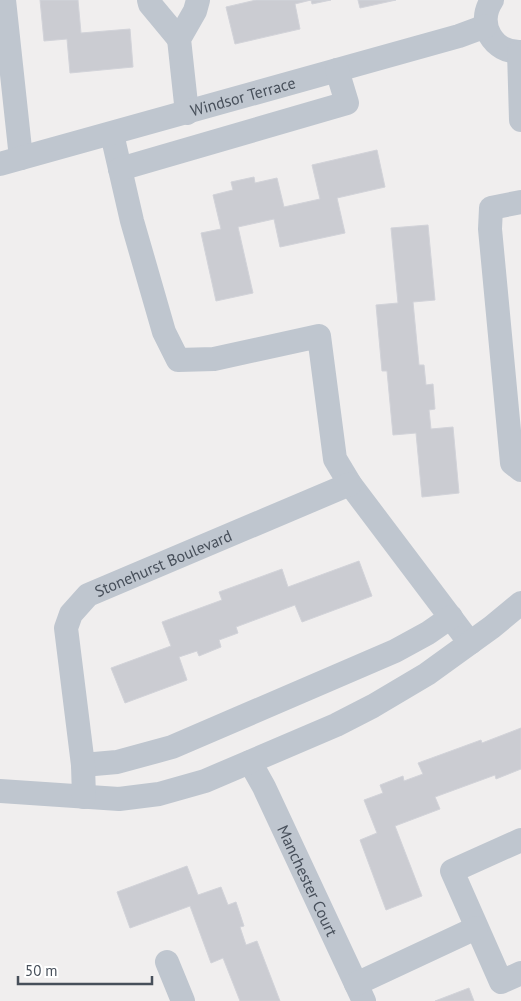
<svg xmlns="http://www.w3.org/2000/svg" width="521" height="1001" font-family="'PT Sans',sans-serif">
	<rect width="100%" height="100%" fill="#f0eeee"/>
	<g fill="#cbccd2" stroke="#d2d3d9">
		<path d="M 40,0 L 78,0 L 81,33 L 130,29 L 133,67 L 70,73 L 67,39 L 44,41 Z"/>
		<path d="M 256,0 L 331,0 L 312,4 L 311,0 L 295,4 L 300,29 L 235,44 L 226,7 Z"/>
		<path d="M 358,0 L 396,0 L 360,8 Z"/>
		<path d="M 377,150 L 385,187 L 337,198 L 345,233 L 280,247 L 274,219 L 238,227 L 253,293 L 216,301 L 201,233 L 221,229 L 213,195 L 233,190 L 231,182 L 254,177 L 255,183 L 277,178 L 284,207 L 320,199 L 312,165 Z"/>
		<path d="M 428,225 L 435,300 L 413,302 L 419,365 L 424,365 L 426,385 L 433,384 L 435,409 L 429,410 L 431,429 L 453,427 L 459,493 L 422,497 L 416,433 L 393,435 L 387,371 L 382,371 L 376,305 L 398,303 L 391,228 Z"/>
		<path d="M 359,561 L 372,596 L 302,622 L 295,605 L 236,627 L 238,633 L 219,640 L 221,647 L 199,656 L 197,651 L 179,657 L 187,680 L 125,703 L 111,668 L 171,646 L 162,622 L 222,600 L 219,592 L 282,569 L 288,587 Z"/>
		<path d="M 521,728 L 521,769 L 496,779 L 495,775 L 435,797 L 440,809 L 395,826 L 422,896 L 386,910 L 360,840 L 377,833 L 364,800 L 383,793 L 380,785 L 403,776 L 404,781 L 423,774 L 418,763 L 481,740 L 482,743 Z"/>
		<path d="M 187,866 L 198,895 L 221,887 L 228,905 L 236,902 L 244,926 L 240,927 L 246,945 L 257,941 L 280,1001 L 240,1001 L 223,958 L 211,963 L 190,906 L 130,928 L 117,892 Z"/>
		<path d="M 469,988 L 474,1001 L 435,1001 Z"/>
	</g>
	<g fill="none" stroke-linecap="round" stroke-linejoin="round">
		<g stroke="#bfc6cf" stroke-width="24">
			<path d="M 4,0 L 21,158"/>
			<path d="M 149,0 L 150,4 L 179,39"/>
			<path d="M 492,0 C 476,24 493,53 521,52"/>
			<path d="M 519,52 L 521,120"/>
			<path d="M 187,113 L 179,39 L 195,11 L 198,0"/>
			<path d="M 112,134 L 132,221 L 164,332 L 178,360 L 214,359 L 319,336 L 335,459 L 350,484 L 470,643"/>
			<path id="s1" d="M 0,164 L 459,36 L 486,26"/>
			<path d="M 120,169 L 347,103 L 337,70"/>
			<path d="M 521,202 L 491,208 L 490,229 L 512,463 L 521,470"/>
			<path id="s2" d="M 250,762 L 264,787 L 364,1001"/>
			<path d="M 83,765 L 117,762 L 172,747 L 395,651 L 428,633 L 451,617"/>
			<path d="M 0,791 L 119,799 L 159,794 L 205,781 L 336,725 L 373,706 L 427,674 L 492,627 L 521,603"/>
			<path id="s3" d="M 84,797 L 83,765 L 66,628 L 71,614 L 88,595 L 350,484"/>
			<path d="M 521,840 L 452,871 L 501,982 L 521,973"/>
			<path d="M 167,962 L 183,1001"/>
			<path d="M 356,984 L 476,928"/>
		</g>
	</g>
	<g text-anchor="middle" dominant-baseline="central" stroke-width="4" stroke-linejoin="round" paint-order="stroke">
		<g font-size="16" fill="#474f5a" stroke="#fff">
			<text stroke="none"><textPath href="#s1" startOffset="252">Windsor Terrace</textPath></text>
			<text stroke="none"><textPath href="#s3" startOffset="292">Stonehurst Boulevard</textPath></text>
			<text stroke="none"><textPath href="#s2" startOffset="132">Manchester Court</textPath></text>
		</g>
	</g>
	<path d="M18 976v8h134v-8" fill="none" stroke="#474f5a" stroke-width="2.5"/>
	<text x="25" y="976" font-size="15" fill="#474f5a" stroke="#ffffff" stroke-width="4" paint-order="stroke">50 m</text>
</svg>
